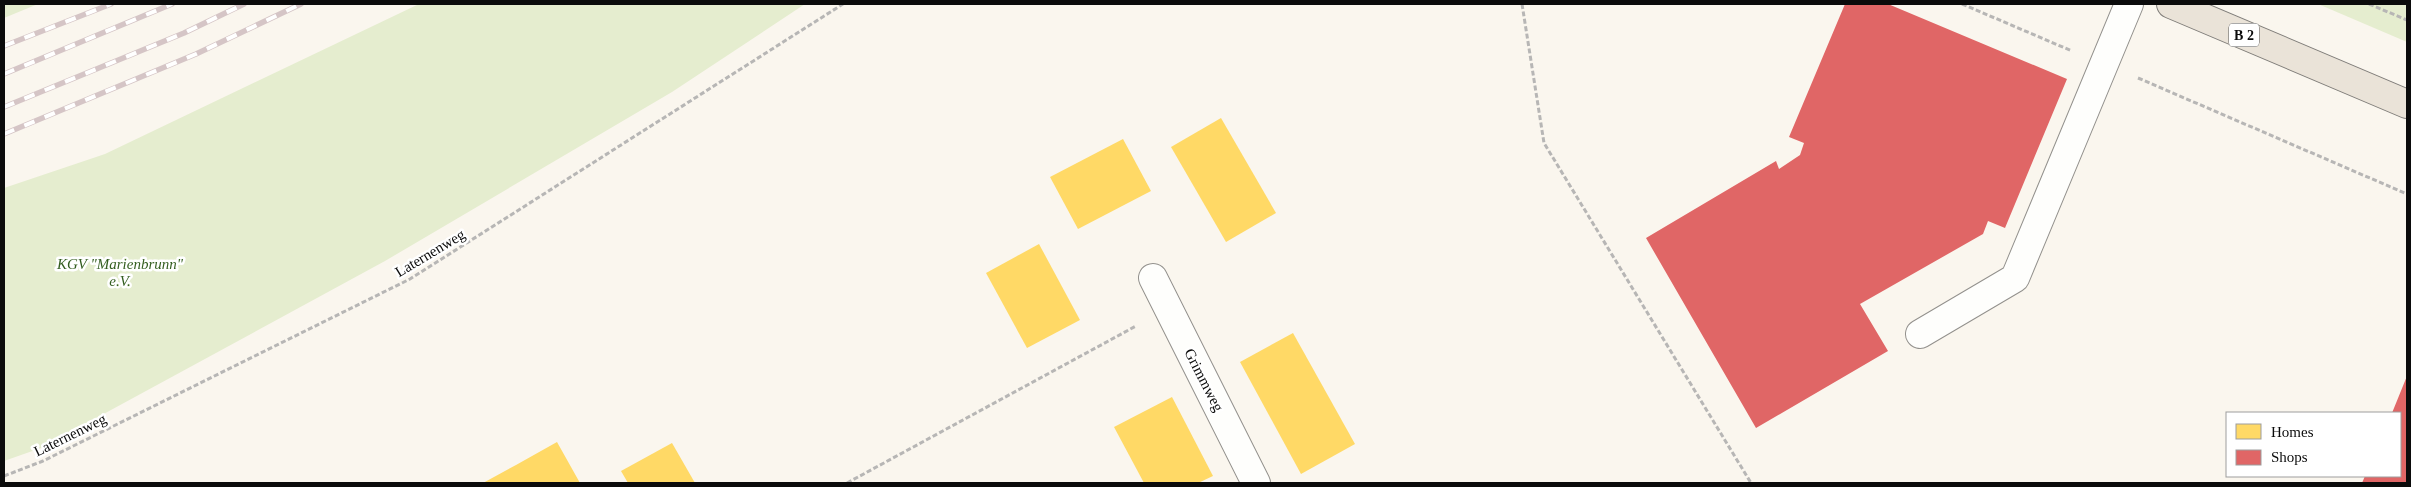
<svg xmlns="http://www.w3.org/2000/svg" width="2411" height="487" font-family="'Times New Roman',serif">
	<rect width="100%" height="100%" fill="#faf6ee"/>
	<g fill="#e5edcf">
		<path d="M 4,4 L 38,4 L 4,18 Z"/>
		<path d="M 419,4 L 805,4 L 672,92 L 385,261 L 41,448 L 4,461 L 4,188 L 105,154 Z"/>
		<path d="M 2318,4 L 2407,4 L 2407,42 Z"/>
	</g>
	<g fill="#ffd966">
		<path d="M 1221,118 L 1276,213 L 1226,242 L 1171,147 Z"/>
		<path d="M 1123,139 L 1151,191 L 1078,229 L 1050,177 Z"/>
		<path d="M 1039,244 L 1080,320 L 1027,348 L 986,273 Z"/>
		<path d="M 1293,333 L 1355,444 L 1301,474 L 1240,362 Z"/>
		<path d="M 1172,397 L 1213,476 L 1198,483 L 1144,483 L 1114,427 Z"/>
		<path d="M 557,442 L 580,483 L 483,483 L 516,465 Z"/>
		<path d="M 672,443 L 695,483 L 628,483 L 621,471 Z"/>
	</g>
	<g fill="#e06666">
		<path d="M 1845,4 L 1888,4 L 2067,79 L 2005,228 L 1988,221 L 1983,234 L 1860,304 L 1888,351 L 1756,428 L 1646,238 L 1776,161 L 1779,169 L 1800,155 L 1804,143 L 1789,137 Z"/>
		<path d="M 2407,376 L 2407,483 L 2362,483 L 2365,476 L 2400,476 L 2400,413 L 2392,413 Z"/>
	</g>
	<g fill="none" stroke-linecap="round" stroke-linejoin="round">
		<defs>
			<g id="minor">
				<path d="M 1153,278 L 1256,483"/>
				<path d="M 1920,334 L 2015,278 L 2129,4"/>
			</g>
			<path id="major" d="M 2171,4 L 2407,104"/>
		</defs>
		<use href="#minor" stroke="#93918d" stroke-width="30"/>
		<use href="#major" stroke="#807e7a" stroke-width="30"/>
		<g stroke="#b7b6b5" stroke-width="3" stroke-dasharray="5 2.5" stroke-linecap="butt">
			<path d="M 1522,4 L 1544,143 L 1751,483"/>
			<path d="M 1962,4 L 2072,51"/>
			<path d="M 2369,4 L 2407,20"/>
			<path d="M 2138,78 L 2407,194"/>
			<path d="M 4,476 L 43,461 L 410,279 L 843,4"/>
			<path d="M 847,483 L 1136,326"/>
		</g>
		<use href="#minor" stroke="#fefefc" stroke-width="28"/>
		<use href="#major" stroke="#eae3d8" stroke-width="28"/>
		<defs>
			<g id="rail">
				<path d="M 4,46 L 111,4"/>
				<path d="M 4,74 L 172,4"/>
				<path d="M 4,107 L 184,33 L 244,4"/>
				<path d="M 4,134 L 196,54 L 301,4"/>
			</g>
		</defs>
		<use href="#rail" stroke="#d5c5c6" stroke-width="5.5"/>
		<use href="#rail" stroke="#fff" stroke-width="4" stroke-dasharray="11" stroke-linecap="butt"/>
	</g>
	<g text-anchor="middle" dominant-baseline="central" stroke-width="5" stroke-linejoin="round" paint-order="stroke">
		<rect fill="#fff" stroke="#545454" stroke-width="1" x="2229" y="23.5" width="30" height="23" rx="4"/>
		<g font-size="14" font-weight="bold" fill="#0b0b0b">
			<text x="2244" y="35">B 2</text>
		</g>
		<g font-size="15" fill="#0b0b0b" stroke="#fff">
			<text transform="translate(430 253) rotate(-31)">Laternenweg</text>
			<text transform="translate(1204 380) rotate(63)">Grimmweg</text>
			<text transform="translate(70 435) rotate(-26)">Laternenweg</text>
		</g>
		<g font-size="15" font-style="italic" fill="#345e20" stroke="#fff">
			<text x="120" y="264">KGV "Marienbrunn"<tspan x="120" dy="17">e.V.</tspan></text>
		</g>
	</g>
	<rect width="2411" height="487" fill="none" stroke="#0b0b0b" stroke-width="10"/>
	<rect x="2226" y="412" width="175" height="65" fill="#ffffff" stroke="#9d9d9d"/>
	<rect x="2236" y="424" width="25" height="15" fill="#ffd966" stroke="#9d9d9d"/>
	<text x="2271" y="437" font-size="15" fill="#0b0b0b">Homes</text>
	<rect x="2236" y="450" width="25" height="15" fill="#e06666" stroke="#9d9d9d"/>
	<text x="2271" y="462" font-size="15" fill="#0b0b0b">Shops</text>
</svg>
